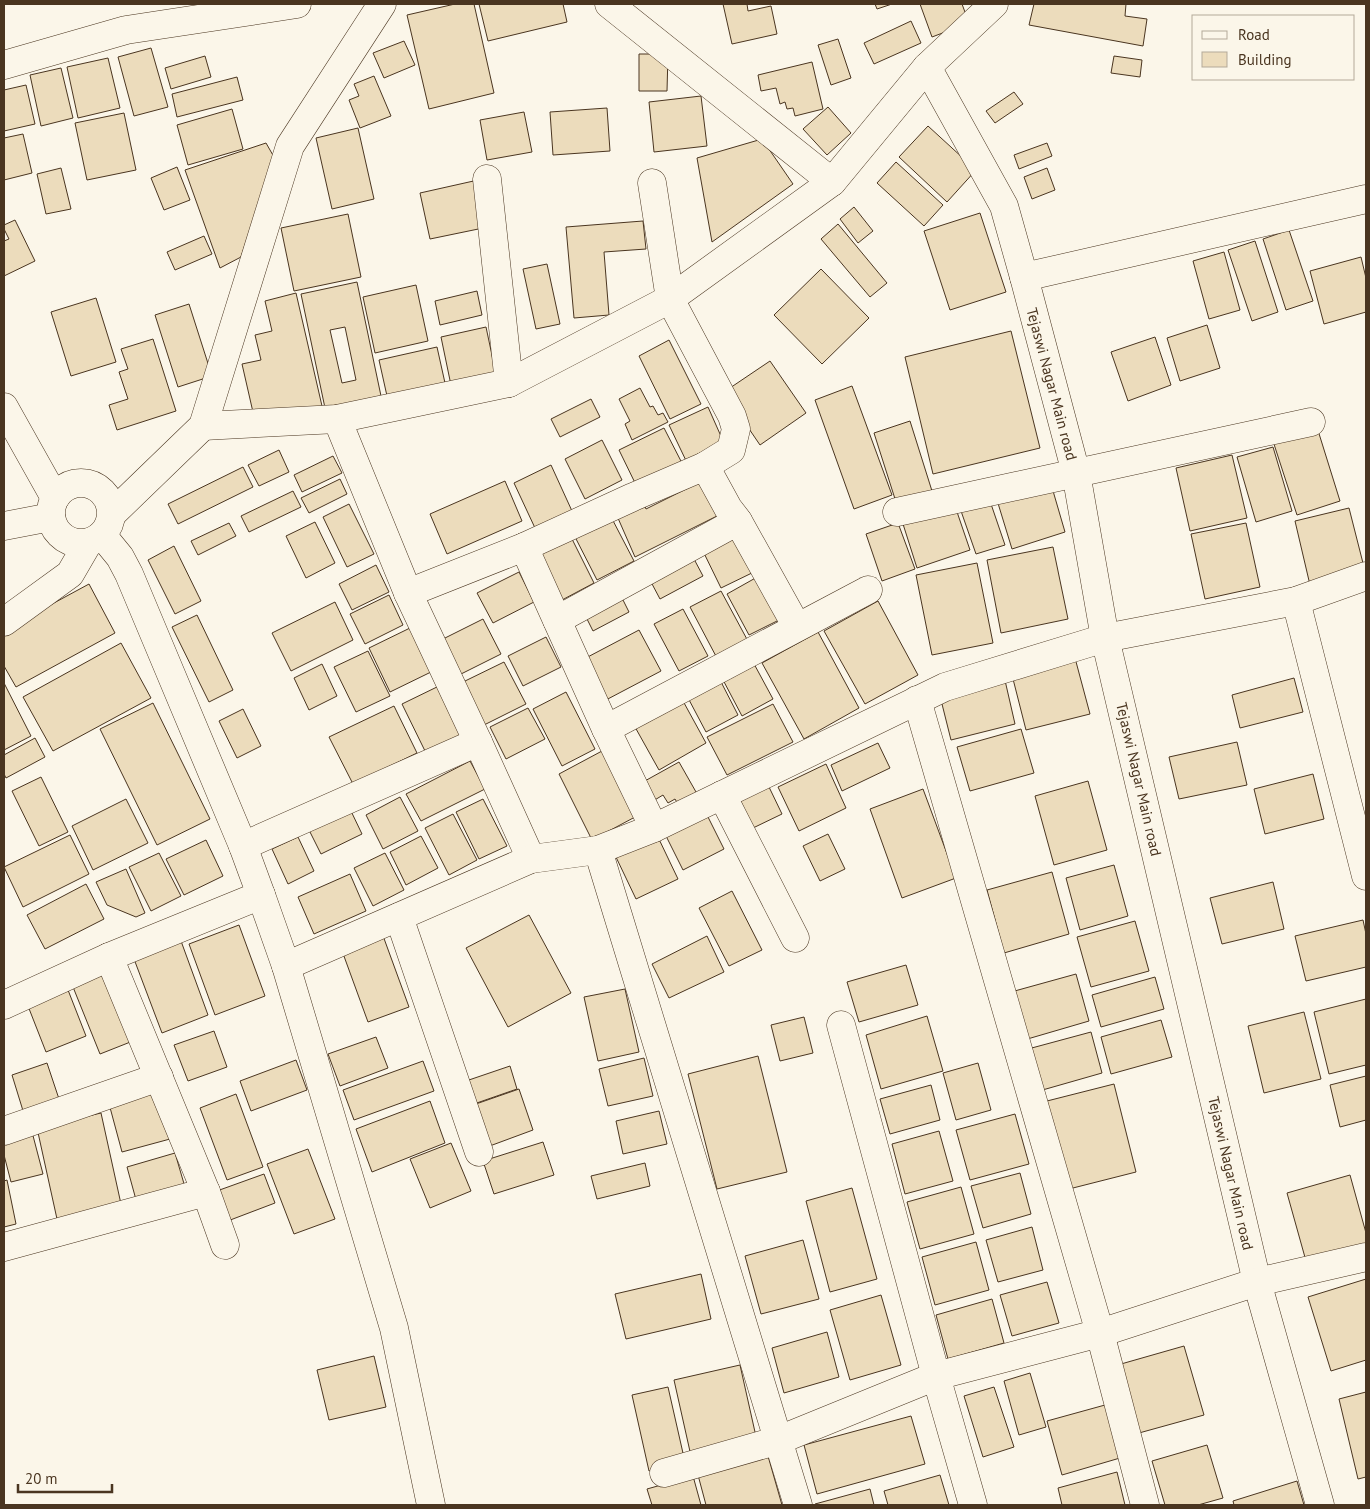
<svg xmlns="http://www.w3.org/2000/svg" width="1370" height="1509" font-family="'PT Sans',sans-serif">
	<rect width="100%" height="100%" fill="#fbf6e9"/>
	<g fill="#ecdcbc" stroke="#4a3520" fill-rule="evenodd">
		<path d="M 455,4 L 474,4 L 494,93 L 429,109 L 407,15 Z"/>
		<path d="M 479,4 L 563,4 L 567,22 L 488,41 Z"/>
		<path d="M 723,4 L 747,4 L 748,11 L 771,6 L 777,34 L 732,44 Z"/>
		<path d="M 875,4 L 892,4 L 877,9 Z"/>
		<path d="M 920,4 L 962,4 L 969,23 L 932,37 Z"/>
		<path d="M 1034,4 L 1126,4 L 1125,16 L 1147,19 L 1143,46 L 1029,25 Z"/>
		<path d="M 911,21 L 921,43 L 874,64 L 864,43 Z"/>
		<path d="M 838,39 L 851,78 L 831,85 L 818,45 Z"/>
		<path d="M 404,41 L 415,65 L 384,78 L 373,53 Z"/>
		<path d="M 151,48 L 168,107 L 134,116 L 118,57 Z"/>
		<path d="M 639,54 L 668,54 L 667,91 L 639,91 Z"/>
		<path d="M 205,56 L 211,77 L 171,89 L 165,68 Z"/>
		<path d="M 1114,56 L 1142,60 L 1140,77 L 1111,73 Z"/>
		<path d="M 108,58 L 120,108 L 78,118 L 67,67 Z"/>
		<path d="M 812,62 L 823,109 L 795,116 L 793,108 L 787,109 L 785,102 L 780,104 L 776,88 L 761,91 L 758,75 Z"/>
		<path d="M 61,68 L 73,118 L 41,126 L 30,75 Z"/>
		<path d="M 374,76 L 391,116 L 360,128 L 349,100 L 359,96 L 354,84 Z"/>
		<path d="M 237,77 L 243,100 L 177,117 L 172,94 Z"/>
		<path d="M 26,85 L 35,124 L 4,131 L 4,90 Z"/>
		<path d="M 1014,92 L 1023,104 L 995,123 L 986,111 Z"/>
		<path d="M 701,96 L 707,146 L 654,152 L 649,102 Z"/>
		<path d="M 828,107 L 851,133 L 827,155 L 803,129 Z"/>
		<path d="M 607,108 L 610,151 L 553,155 L 550,112 Z"/>
		<path d="M 232,109 L 243,149 L 188,165 L 177,125 Z"/>
		<path d="M 524,112 L 532,152 L 487,160 L 480,120 Z"/>
		<path d="M 124,113 L 136,170 L 87,180 L 75,123 Z"/>
		<path d="M 928,126 L 976,170 L 947,202 L 899,157 Z"/>
		<path d="M 358,128 L 374,199 L 332,209 L 316,138 Z"/>
		<path d="M 23,134 L 32,173 L 4,180 L 4,138 Z"/>
		<path d="M 762,139 L 793,184 L 712,242 L 697,158 Z"/>
		<path d="M 266,143 L 274,157 L 241,257 L 220,268 L 185,170 Z"/>
		<path d="M 1047,143 L 1052,156 L 1019,169 L 1014,155 Z"/>
		<path d="M 896,162 L 943,205 L 924,226 L 877,183 Z"/>
		<path d="M 177,167 L 190,200 L 164,210 L 151,178 Z"/>
		<path d="M 61,168 L 71,209 L 46,214 L 37,174 Z"/>
		<path d="M 1047,168 L 1055,190 L 1032,199 L 1024,177 Z"/>
		<path d="M 478,180 L 488,227 L 430,239 L 420,193 Z"/>
		<path d="M 854,207 L 873,231 L 858,243 L 840,219 Z"/>
		<path d="M 980,213 L 1006,292 L 950,310 L 924,231 Z"/>
		<path d="M 348,214 L 361,277 L 294,291 L 281,228 Z"/>
		<path d="M 15,220 L 35,261 L 4,276 L 4,241 L 9,239 L 4,229 L 4,225 Z"/>
		<path d="M 643,221 L 646,249 L 604,252 L 609,315 L 574,318 L 566,227 Z"/>
		<path d="M 838,224 L 887,283 L 870,297 L 821,239 Z"/>
		<path d="M 1289,230 L 1313,301 L 1286,310 L 1263,239 Z"/>
		<path d="M 204,236 L 212,254 L 175,270 L 167,252 Z"/>
		<path d="M 1255,241 L 1278,312 L 1252,321 L 1228,250 Z"/>
		<path d="M 1224,252 L 1240,310 L 1209,319 L 1193,261 Z"/>
		<path d="M 1361,257 L 1366,278 L 1366,312 L 1324,324 L 1310,271 Z"/>
		<path d="M 547,264 L 560,324 L 536,329 L 523,269 Z"/>
		<path d="M 821,269 L 869,318 L 822,364 L 774,315 Z"/>
		<path d="M 357,282 L 381,396 L 325,408 L 301,294 ZM 345,327 L 356,380 L 342,383 L 330,330 Z"/>
		<path d="M 416,285 L 428,341 L 375,353 L 363,297 Z"/>
		<path d="M 477,291 L 482,315 L 440,325 L 435,301 Z"/>
		<path d="M 296,293 L 322,406 L 255,421 L 242,364 L 261,360 L 255,335 L 272,331 L 265,301 Z"/>
		<path d="M 96,298 L 116,362 L 71,376 L 51,312 Z"/>
		<path d="M 189,304 L 212,376 L 178,387 L 155,315 Z"/>
		<path d="M 1207,325 L 1220,368 L 1180,381 L 1167,338 Z"/>
		<path d="M 486,327 L 497,379 L 452,390 L 441,337 Z"/>
		<path d="M 1011,331 L 1040,448 L 933,474 L 905,357 Z"/>
		<path d="M 1155,337 L 1171,385 L 1128,401 L 1111,352 Z"/>
		<path d="M 153,339 L 176,411 L 117,430 L 109,405 L 128,399 L 119,372 L 128,369 L 121,349 Z"/>
		<path d="M 669,340 L 701,404 L 670,419 L 639,356 Z"/>
		<path d="M 437,347 L 447,392 L 389,405 L 379,360 Z"/>
		<path d="M 770,361 L 806,413 L 760,445 L 724,392 Z"/>
		<path d="M 852,386 L 892,495 L 854,509 L 815,400 Z"/>
		<path d="M 640,388 L 650,407 L 653,406 L 658,415 L 663,413 L 668,422 L 632,440 L 625,424 L 630,421 L 619,399 Z"/>
		<path d="M 591,399 L 600,417 L 560,437 L 551,419 Z"/>
		<path d="M 708,407 L 728,452 L 690,469 L 669,425 Z"/>
		<path d="M 910,421 L 932,491 L 896,502 L 874,433 Z"/>
		<path d="M 1316,424 L 1340,501 L 1297,515 L 1272,438 Z"/>
		<path d="M 664,428 L 684,467 L 638,489 L 619,450 Z"/>
		<path d="M 602,440 L 622,480 L 585,499 L 565,459 Z"/>
		<path d="M 1273,447 L 1292,511 L 1256,522 L 1237,457 Z"/>
		<path d="M 279,450 L 289,472 L 259,486 L 248,465 Z"/>
		<path d="M 1232,455 L 1247,518 L 1190,531 L 1176,468 Z"/>
		<path d="M 333,456 L 342,473 L 302,492 L 294,475 Z"/>
		<path d="M 551,465 L 572,511 L 535,528 L 514,483 Z"/>
		<path d="M 243,467 L 253,487 L 178,524 L 168,504 Z"/>
		<path d="M 340,479 L 347,494 L 309,513 L 301,498 Z"/>
		<path d="M 706,479 L 723,513 L 635,557 L 614,509 L 641,497 L 646,509 Z"/>
		<path d="M 505,481 L 522,521 L 447,554 L 430,514 Z"/>
		<path d="M 1051,484 L 1065,532 L 1012,549 L 997,500 Z"/>
		<path d="M 293,491 L 301,507 L 249,532 L 241,516 Z"/>
		<path d="M 990,501 L 1005,545 L 976,554 L 961,511 Z"/>
		<path d="M 349,504 L 374,554 L 347,567 L 323,517 Z"/>
		<path d="M 955,506 L 970,550 L 917,568 L 903,524 Z"/>
		<path d="M 1349,508 L 1365,571 L 1310,585 L 1295,521 Z"/>
		<path d="M 609,513 L 634,561 L 597,580 L 572,531 Z"/>
		<path d="M 315,522 L 335,563 L 306,578 L 286,536 Z"/>
		<path d="M 229,523 L 236,536 L 198,555 L 191,541 Z"/>
		<path d="M 898,523 L 915,569 L 882,581 L 866,534 Z"/>
		<path d="M 1246,523 L 1260,587 L 1205,599 L 1191,534 Z"/>
		<path d="M 734,528 L 756,571 L 721,588 L 700,545 Z"/>
		<path d="M 570,535 L 594,583 L 562,600 L 538,551 Z"/>
		<path d="M 174,546 L 201,601 L 175,614 L 148,560 Z"/>
		<path d="M 1053,547 L 1068,619 L 1001,633 L 987,560 Z"/>
		<path d="M 694,559 L 703,576 L 660,599 L 651,582 Z"/>
		<path d="M 977,563 L 993,643 L 932,655 L 916,575 Z"/>
		<path d="M 376,565 L 389,592 L 352,610 L 339,584 Z"/>
		<path d="M 519,572 L 534,602 L 493,623 L 477,593 Z"/>
		<path d="M 759,576 L 781,619 L 749,635 L 727,594 Z"/>
		<path d="M 89,584 L 115,633 L 16,687 L 4,666 L 4,630 Z"/>
		<path d="M 721,591 L 749,643 L 718,660 L 690,607 Z"/>
		<path d="M 620,594 L 629,612 L 593,631 L 584,613 Z"/>
		<path d="M 389,595 L 403,625 L 365,644 L 350,614 Z"/>
		<path d="M 878,601 L 918,675 L 865,704 L 824,631 Z"/>
		<path d="M 335,602 L 353,640 L 291,671 L 272,633 Z"/>
		<path d="M 683,609 L 708,656 L 679,671 L 654,624 Z"/>
		<path d="M 197,615 L 233,690 L 209,702 L 172,627 Z"/>
		<path d="M 483,619 L 501,654 L 457,676 L 439,641 Z"/>
		<path d="M 410,628 L 431,672 L 390,692 L 369,648 Z"/>
		<path d="M 639,630 L 661,671 L 604,701 L 582,660 Z"/>
		<path d="M 818,632 L 859,708 L 804,739 L 762,663 Z"/>
		<path d="M 546,637 L 561,667 L 523,686 L 508,656 Z"/>
		<path d="M 121,643 L 151,698 L 53,751 L 23,697 Z"/>
		<path d="M 368,651 L 390,696 L 356,712 L 334,667 Z"/>
		<path d="M 1075,658 L 1090,714 L 1026,730 L 1012,675 Z"/>
		<path d="M 504,662 L 526,704 L 484,725 L 463,682 Z"/>
		<path d="M 753,662 L 773,699 L 742,716 L 722,678 Z"/>
		<path d="M 322,664 L 337,696 L 309,710 L 294,678 Z"/>
		<path d="M 1004,676 L 1015,724 L 951,740 L 939,692 Z"/>
		<path d="M 719,678 L 738,715 L 706,732 L 687,696 Z"/>
		<path d="M 1294,678 L 1303,712 L 1240,728 L 1232,695 Z"/>
		<path d="M 4,683 L 31,736 L 4,750 Z"/>
		<path d="M 441,685 L 465,734 L 426,753 L 402,704 Z"/>
		<path d="M 566,692 L 595,749 L 562,766 L 533,709 Z"/>
		<path d="M 683,701 L 706,743 L 659,770 L 635,727 Z"/>
		<path d="M 153,703 L 210,819 L 157,845 L 100,729 Z"/>
		<path d="M 773,704 L 793,742 L 727,775 L 707,737 Z"/>
		<path d="M 394,706 L 417,753 L 353,784 L 329,737 Z"/>
		<path d="M 528,708 L 545,739 L 506,759 L 490,727 Z"/>
		<path d="M 243,709 L 261,746 L 237,758 L 219,721 Z"/>
		<path d="M 1021,729 L 1034,773 L 970,791 L 957,747 Z"/>
		<path d="M 35,738 L 45,757 L 6,778 L 4,774 L 4,755 Z"/>
		<path d="M 1237,742 L 1247,785 L 1179,799 L 1169,757 Z"/>
		<path d="M 878,743 L 890,768 L 842,791 L 831,765 Z"/>
		<path d="M 602,751 L 635,817 L 592,840 L 559,774 Z"/>
		<path d="M 470,761 L 485,789 L 421,821 L 406,794 Z"/>
		<path d="M 679,762 L 700,799 L 681,809 L 675,799 L 668,803 L 663,795 L 653,801 L 643,782 Z"/>
		<path d="M 826,764 L 846,808 L 799,831 L 778,787 Z"/>
		<path d="M 1313,774 L 1324,819 L 1265,834 L 1254,789 Z"/>
		<path d="M 41,777 L 68,832 L 39,846 L 12,791 Z"/>
		<path d="M 1088,781 L 1107,850 L 1054,865 L 1035,796 Z"/>
		<path d="M 769,787 L 782,814 L 753,828 L 740,800 Z"/>
		<path d="M 923,789 L 956,878 L 902,898 L 870,809 Z"/>
		<path d="M 400,797 L 418,831 L 383,849 L 366,815 Z"/>
		<path d="M 126,799 L 148,843 L 93,870 L 72,826 Z"/>
		<path d="M 483,799 L 507,846 L 479,859 L 456,812 Z"/>
		<path d="M 350,809 L 362,834 L 321,854 L 309,830 Z"/>
		<path d="M 453,814 L 477,860 L 449,875 L 425,828 Z"/>
		<path d="M 707,815 L 724,849 L 683,870 L 666,836 Z"/>
		<path d="M 828,834 L 845,869 L 820,881 L 803,846 Z"/>
		<path d="M 70,835 L 89,874 L 23,907 L 4,867 Z"/>
		<path d="M 657,835 L 678,879 L 636,899 L 615,855 Z"/>
		<path d="M 421,836 L 438,868 L 406,885 L 390,852 Z"/>
		<path d="M 298,837 L 314,871 L 288,884 L 272,849 Z"/>
		<path d="M 206,840 L 223,876 L 184,895 L 166,859 Z"/>
		<path d="M 159,853 L 181,896 L 151,911 L 129,867 Z"/>
		<path d="M 385,853 L 404,890 L 373,906 L 354,868 Z"/>
		<path d="M 1114,865 L 1128,916 L 1080,930 L 1066,878 Z"/>
		<path d="M 126,869 L 145,913 L 136,917 L 107,905 L 96,882 Z"/>
		<path d="M 1052,872 L 1069,934 L 1004,953 L 987,890 Z"/>
		<path d="M 350,874 L 366,911 L 314,934 L 298,897 Z"/>
		<path d="M 1273,882 L 1284,929 L 1222,944 L 1210,898 Z"/>
		<path d="M 86,884 L 104,919 L 45,949 L 27,915 Z"/>
		<path d="M 732,891 L 762,950 L 729,966 L 699,908 Z"/>
		<path d="M 529,915 L 571,993 L 508,1027 L 466,948 Z"/>
		<path d="M 1363,920 L 1366,934 L 1366,967 L 1306,981 L 1295,936 Z"/>
		<path d="M 1135,921 L 1149,971 L 1091,987 L 1077,937 Z"/>
		<path d="M 239,925 L 265,996 L 215,1015 L 189,944 Z"/>
		<path d="M 382,933 L 409,1007 L 368,1022 L 341,948 Z"/>
		<path d="M 707,936 L 724,972 L 669,998 L 652,964 Z"/>
		<path d="M 181,941 L 208,1015 L 162,1033 L 134,959 Z"/>
		<path d="M 906,965 L 918,1005 L 859,1022 L 847,982 Z"/>
		<path d="M 111,971 L 138,1039 L 100,1054 L 73,987 Z"/>
		<path d="M 1076,974 L 1089,1021 L 1024,1040 L 1011,992 Z"/>
		<path d="M 1155,977 L 1164,1009 L 1101,1027 L 1092,995 Z"/>
		<path d="M 625,989 L 639,1052 L 598,1061 L 584,997 Z"/>
		<path d="M 68,990 L 86,1036 L 46,1052 L 28,1006 Z"/>
		<path d="M 1366,999 L 1366,1065 L 1329,1074 L 1314,1012 Z"/>
		<path d="M 1304,1012 L 1321,1079 L 1264,1093 L 1248,1026 Z"/>
		<path d="M 927,1016 L 943,1071 L 881,1089 L 866,1035 Z"/>
		<path d="M 804,1017 L 813,1053 L 780,1061 L 771,1025 Z"/>
		<path d="M 1161,1020 L 1172,1057 L 1111,1074 L 1101,1037 Z"/>
		<path d="M 214,1031 L 227,1067 L 188,1081 L 174,1045 Z"/>
		<path d="M 1091,1032 L 1102,1073 L 1039,1091 L 1028,1049 Z"/>
		<path d="M 376,1037 L 388,1068 L 340,1086 L 328,1054 Z"/>
		<path d="M 758,1056 L 787,1172 L 717,1189 L 688,1074 Z"/>
		<path d="M 644,1058 L 653,1096 L 608,1106 L 599,1069 Z"/>
		<path d="M 296,1060 L 307,1090 L 251,1111 L 240,1081 Z"/>
		<path d="M 423,1061 L 434,1091 L 354,1120 L 343,1090 Z"/>
		<path d="M 47,1063 L 60,1102 L 24,1114 L 12,1075 Z"/>
		<path d="M 978,1063 L 991,1110 L 956,1120 L 943,1073 Z"/>
		<path d="M 510,1066 L 517,1089 L 471,1105 L 463,1082 Z"/>
		<path d="M 1366,1076 L 1366,1120 L 1340,1127 L 1330,1085 Z"/>
		<path d="M 1114,1084 L 1136,1172 L 1069,1189 L 1047,1101 Z"/>
		<path d="M 931,1085 L 940,1120 L 890,1134 L 880,1099 Z"/>
		<path d="M 156,1088 L 170,1139 L 122,1152 L 108,1100 Z"/>
		<path d="M 519,1089 L 533,1130 L 487,1147 L 473,1105 Z"/>
		<path d="M 236,1094 L 263,1167 L 227,1180 L 200,1108 Z"/>
		<path d="M 430,1101 L 445,1143 L 372,1172 L 356,1129 Z"/>
		<path d="M 659,1111 L 667,1144 L 623,1154 L 616,1121 Z"/>
		<path d="M 101,1113 L 121,1204 L 57,1219 L 37,1128 Z"/>
		<path d="M 1015,1114 L 1029,1164 L 970,1180 L 956,1130 Z"/>
		<path d="M 31,1128 L 43,1174 L 11,1182 L 4,1155 L 4,1135 Z"/>
		<path d="M 939,1131 L 953,1181 L 905,1194 L 892,1144 Z"/>
		<path d="M 543,1142 L 554,1175 L 494,1194 L 483,1161 Z"/>
		<path d="M 451,1143 L 471,1191 L 430,1208 L 410,1159 Z"/>
		<path d="M 308,1149 L 335,1219 L 294,1234 L 267,1164 Z"/>
		<path d="M 175,1153 L 187,1194 L 138,1207 L 127,1167 Z"/>
		<path d="M 645,1163 L 650,1186 L 597,1199 L 591,1176 Z"/>
		<path d="M 1020,1173 L 1031,1214 L 983,1228 L 971,1186 Z"/>
		<path d="M 264,1174 L 275,1203 L 225,1222 L 214,1192 Z"/>
		<path d="M 1350,1175 L 1366,1233 L 1366,1244 L 1306,1261 L 1287,1193 Z"/>
		<path d="M 7,1180 L 16,1224 L 4,1227 L 4,1181 Z"/>
		<path d="M 961,1187 L 974,1234 L 920,1249 L 907,1202 Z"/>
		<path d="M 852,1188 L 877,1279 L 830,1292 L 806,1201 Z"/>
		<path d="M 1032,1227 L 1043,1270 L 998,1282 L 986,1240 Z"/>
		<path d="M 803,1240 L 819,1299 L 761,1314 L 745,1256 Z"/>
		<path d="M 976,1242 L 989,1290 L 935,1305 L 922,1257 Z"/>
		<path d="M 701,1274 L 711,1319 L 626,1339 L 615,1294 Z"/>
		<path d="M 1366,1279 L 1366,1360 L 1331,1371 L 1308,1297 Z"/>
		<path d="M 1047,1282 L 1059,1323 L 1012,1336 L 1000,1295 Z"/>
		<path d="M 881,1295 L 901,1365 L 850,1380 L 830,1310 Z"/>
		<path d="M 992,1299 L 1004,1343 L 948,1359 L 936,1315 Z"/>
		<path d="M 827,1332 L 839,1377 L 784,1393 L 772,1348 Z"/>
		<path d="M 1184,1346 L 1204,1415 L 1139,1433 L 1121,1364 Z"/>
		<path d="M 374,1356 L 386,1407 L 329,1420 L 317,1370 Z"/>
		<path d="M 740,1365 L 757,1441 L 691,1456 L 674,1380 Z"/>
		<path d="M 1030,1373 L 1046,1427 L 1019,1435 L 1004,1381 Z"/>
		<path d="M 668,1387 L 685,1462 L 649,1471 L 632,1395 Z"/>
		<path d="M 994,1387 L 1014,1447 L 983,1457 L 964,1396 Z"/>
		<path d="M 1366,1392 L 1366,1477 L 1358,1479 L 1339,1399 Z"/>
		<path d="M 1105,1405 L 1120,1458 L 1062,1475 L 1047,1421 Z"/>
		<path d="M 911,1416 L 925,1464 L 817,1494 L 804,1445 Z"/>
		<path d="M 1207,1445 L 1223,1498 L 1198,1505 L 1165,1505 L 1152,1461 Z"/>
		<path d="M 768,1456 L 782,1505 L 706,1505 L 698,1475 Z"/>
		<path d="M 1117,1472 L 1125,1505 L 1062,1505 L 1058,1488 Z"/>
		<path d="M 940,1475 L 949,1505 L 888,1505 L 884,1491 Z"/>
		<path d="M 693,1476 L 701,1505 L 652,1505 L 647,1489 Z"/>
		<path d="M 1297,1481 L 1304,1505 L 1234,1505 L 1233,1501 Z"/>
		<path d="M 870,1489 L 874,1505 L 815,1505 L 815,1504 Z"/>
	</g>
	<g fill="none" stroke-linecap="round" stroke-linejoin="round">
		<defs>
			<g id="minor">
				<path d="M 609,4 L 832,182"/>
				<path d="M 4,65 L 126,30 L 297,4"/>
				<path d="M 927,67 L 1004,206 L 1024,277 L 1076,473 L 1105,638 L 1257,1282 L 1320,1505"/>
				<path d="M 487,179 L 509,383"/>
				<path d="M 652,183 L 670,299 L 732,416 L 736,429 L 731,450 L 705,466"/>
				<path d="M 1024,277 L 1366,199"/>
				<path d="M 337,419 L 408,593 L 478,742 L 531,859"/>
				<path d="M 203,426 L 337,419 L 509,383 L 670,299 L 832,182 L 927,67 L 994,4"/>
				<path d="M 897,512 L 1311,422"/>
				<path d="M 112,514 L 203,426 L 290,146 L 382,4"/>
				<path d="M 4,526 L 51,517"/>
				<path d="M 524,547 L 606,729 L 654,828"/>
				<path d="M 408,593 L 524,547 L 633,497 L 705,466 L 728,508 L 738,521"/>
				<path d="M 1296,601 L 1366,876"/>
				<path d="M 557,620 L 738,521 L 797,627"/>
				<path d="M 4,622 L 70,574 L 88,543"/>
				<path d="M 917,700 L 1100,1333 L 1145,1505"/>
				<path d="M 606,729 L 868,590"/>
				<path d="M 722,795 L 795,938"/>
				<path d="M 243,846 L 478,742"/>
				<path d="M 598,850 L 798,1505"/>
				<path d="M 261,895 L 286,966 L 394,1328 L 431,1505"/>
				<path d="M 399,917 L 479,1152"/>
				<path d="M 109,957 L 206,1192 L 225,1245"/>
				<path d="M 286,966 L 531,859 L 598,850 L 654,828 L 945,687 L 1105,638 L 1296,601 L 1366,576"/>
				<path d="M 841,1025 L 936,1376 L 973,1505"/>
				<path d="M 4,1131 L 159,1077"/>
				<path d="M 4,1247 L 206,1192"/>
				<path d="M 664,1473 L 779,1440 L 936,1376 L 1100,1333 L 1257,1282 L 1366,1257"/>
			</g>
			<g id="tertiary">
				<path d="M 4,407 L 55,498"/>
				<circle cx="81" cy="513" r="30"/>
				<path d="M 4,1005 L 109,957 L 261,895 L 243,846 L 129,574 L 120,557 L 102,535"/>
			</g>
		</defs>
		<use href="#minor" stroke="#4a3520" stroke-width="29"/>
		<use href="#tertiary" stroke="#4a3520" stroke-width="29"/>
		<use href="#minor" stroke="#fbf6e9" stroke-width="28"/>
		<use href="#tertiary" stroke="#fbf6e9" stroke-width="28"/>
	</g>
	<g text-anchor="middle" dominant-baseline="central" stroke-width="4" stroke-linejoin="round" paint-order="stroke">
		<g font-size="15" fill="#4a3520" stroke="#fbf6e9">
			<text transform="translate(1052 384) rotate(75)">Tejaswi Nagar Main road</text>
			<text transform="translate(1139 779) rotate(77)">Tejaswi Nagar Main road</text>
			<text transform="translate(1231 1173) rotate(77)">Tejaswi Nagar Main road</text>
		</g>
	</g>
	<rect width="1370" height="1509" fill="none" stroke="#4a3520" stroke-width="10"/>
	<rect x="1192" y="15" width="162" height="65" fill="#fbf6e9" stroke="#b4a999"/>
	<rect x="1202" y="31" width="25" height="8" fill="#fbf6e9" stroke="#b4a999"/>
	<text x="1238" y="40" font-size="15" fill="#4a3520">Road</text>
	<rect x="1202" y="52" width="25" height="15" fill="#ecdcbc" stroke="#b4a999"/>
	<text x="1238" y="65" font-size="15" fill="#4a3520">Building</text>
	<path d="M18 1484v8h94v-8" fill="none" stroke="#4a3520" stroke-width="2.5"/>
	<text x="25" y="1484" font-size="15" fill="#4a3520" stroke="#fbf6e9" stroke-width="4" paint-order="stroke">20 m</text>
</svg>
